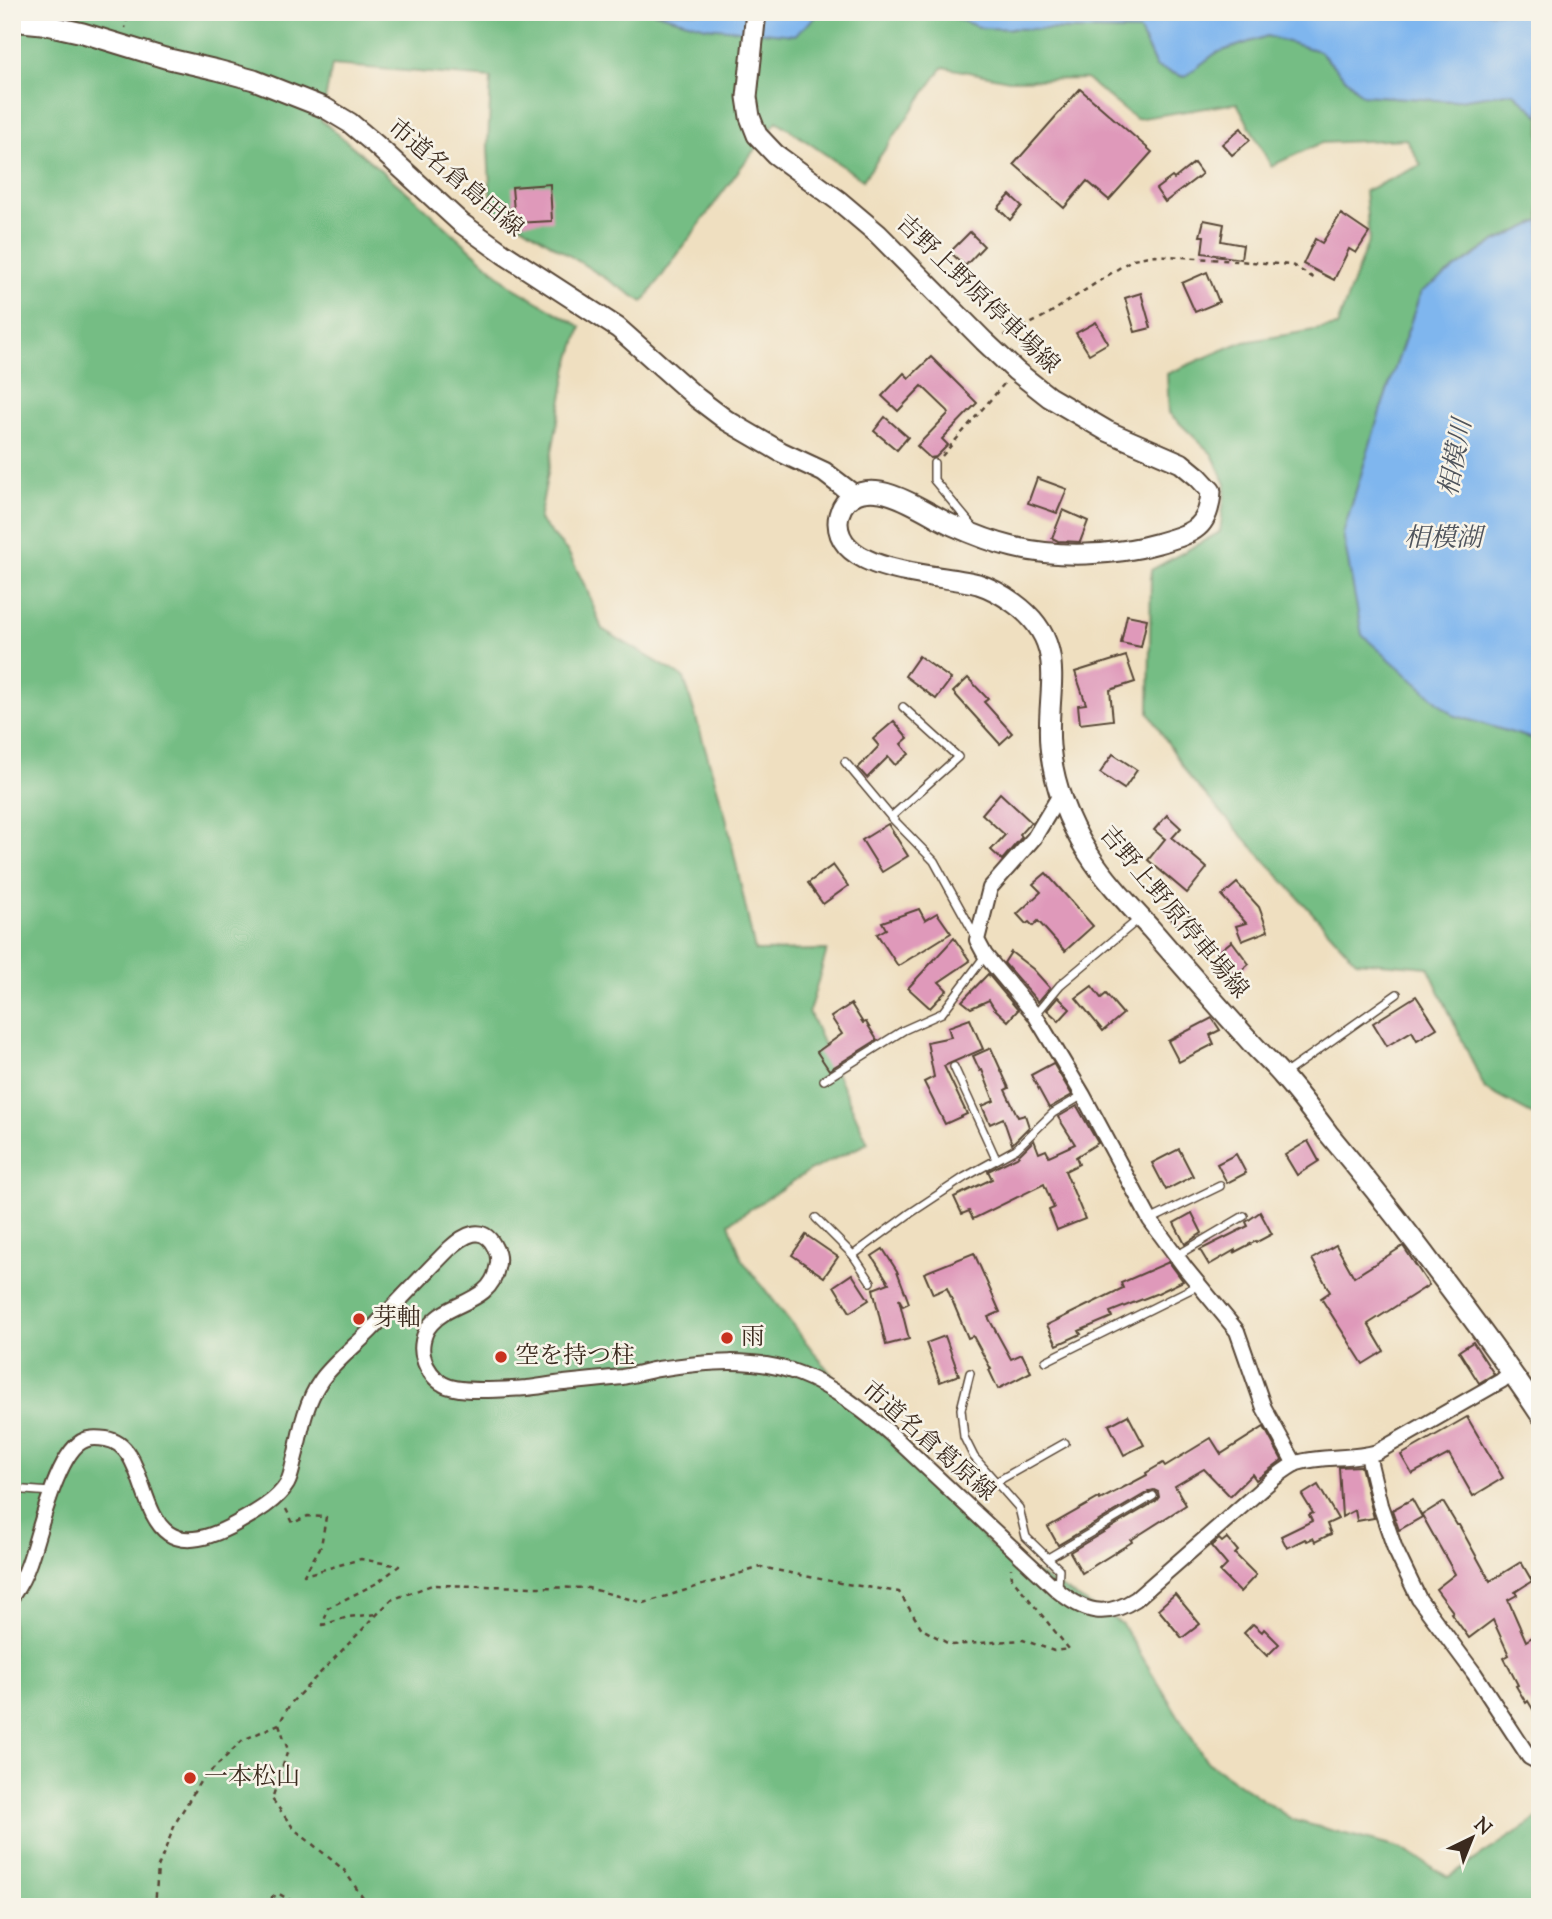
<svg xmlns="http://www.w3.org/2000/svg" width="1552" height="1919" font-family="'Sorts Mill Goudy','Noto Serif JP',serif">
	<rect width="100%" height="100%" fill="#f7f3e8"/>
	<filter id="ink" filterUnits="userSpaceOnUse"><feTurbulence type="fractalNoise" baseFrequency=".0143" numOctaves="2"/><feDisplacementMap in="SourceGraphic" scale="14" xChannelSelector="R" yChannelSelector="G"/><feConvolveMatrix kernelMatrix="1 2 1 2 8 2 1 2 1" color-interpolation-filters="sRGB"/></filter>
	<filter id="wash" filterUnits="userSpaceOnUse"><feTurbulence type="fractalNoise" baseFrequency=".00686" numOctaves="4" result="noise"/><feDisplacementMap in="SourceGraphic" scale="28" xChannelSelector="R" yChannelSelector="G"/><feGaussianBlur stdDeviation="1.57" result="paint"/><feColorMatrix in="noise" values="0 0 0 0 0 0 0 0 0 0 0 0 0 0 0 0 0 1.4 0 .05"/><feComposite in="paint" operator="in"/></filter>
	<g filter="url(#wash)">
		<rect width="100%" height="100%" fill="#efdfc0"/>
		<path fill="#74bd84" stroke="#587451" stroke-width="2" d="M 12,12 L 653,12 L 706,27 L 795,35 L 821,12 L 937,12 L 982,28 L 1140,31 L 1156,67 L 1183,77 L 1216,53 L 1267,36 L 1319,51 L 1362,95 L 1452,101 L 1513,92 L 1540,116 L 1540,221 L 1492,243 L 1421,292 L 1380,412 L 1343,534 L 1453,715 L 1540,741 L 1540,1113 L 1533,1115 L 1485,1089 L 1428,967 L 1356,961 L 1190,778 L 1149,713 L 1151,570 L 1220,532 L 1226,484 L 1212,454 L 1169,413 L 1167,374 L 1239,343 L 1337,326 L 1369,239 L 1365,191 L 1421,165 L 1406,139 L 1321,143 L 1271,166 L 1237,103 L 1136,119 L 1086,79 L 1009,80 L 943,67 L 863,180 L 777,121 L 742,166 L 643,302 L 491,206 L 488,147 L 491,78 L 332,65 L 321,120 L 414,198 L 511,286 L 581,327 L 568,367 L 539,520 L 568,552 L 587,590 L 602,629 L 684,678 L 726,817 L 755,951 L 827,950 L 809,1012 L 868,1143 L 809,1171 L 729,1223 L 742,1260 L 856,1406 L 992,1547 L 1122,1624 L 1206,1761 L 1293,1820 L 1402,1849 L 1448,1877 L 1540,1817 L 1540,1907 L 12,1907 Z"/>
		<g fill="#7fb6ee" stroke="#5d7086" stroke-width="2">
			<path d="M 653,12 L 821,12 L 795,35 L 706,27 Z"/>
			<path d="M 937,12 L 1540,12 L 1540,116 L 1513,92 L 1452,101 L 1362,95 L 1319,51 L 1267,36 L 1216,53 L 1184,77 L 1156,67 L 1140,31 L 982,28 Z"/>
			<path d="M 1540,221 L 1540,741 L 1453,715 L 1362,635 L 1343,534 L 1380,412 L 1421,292 L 1493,243 Z"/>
		</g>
		<g id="blocks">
			<g fill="#df99ba">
				<path d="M 1080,89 L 1152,152 L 1109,200 L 1087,181 L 1064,208 L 1014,164 Z"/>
				<path d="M 1241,128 L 1250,140 L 1232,155 L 1222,144 Z"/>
				<path d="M 1194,163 L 1202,174 L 1165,202 L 1156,189 L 1172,177 L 1174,179 Z"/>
				<path d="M 550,184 L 552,221 L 515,223 L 512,187 Z"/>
				<path d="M 1010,195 L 1022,206 L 1010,220 L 998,208 Z"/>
				<path d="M 1341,214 L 1369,233 L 1356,253 L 1349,249 L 1334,280 L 1303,264 L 1315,239 L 1322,243 Z"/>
				<path d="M 1204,220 L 1224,224 L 1221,241 L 1243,245 L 1241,259 L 1202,253 L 1204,236 L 1200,236 Z"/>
				<path d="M 970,232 L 984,246 L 965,266 L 950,252 Z"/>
				<path d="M 1207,272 L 1219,302 L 1195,312 L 1182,283 Z"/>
				<path d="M 1141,293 L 1151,328 L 1135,332 L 1125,298 Z"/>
				<path d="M 1096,322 L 1108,343 L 1089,354 L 1076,333 Z"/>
				<path d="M 931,357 L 977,403 L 942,439 L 948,445 L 936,457 L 930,458 L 917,446 L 949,413 L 948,411 L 922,386 L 898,411 L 882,396 L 904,373 L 909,378 Z"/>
				<path d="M 885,417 L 908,437 L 897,450 L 874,431 Z"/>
				<path d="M 1037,478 L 1067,489 L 1057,513 L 1028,503 Z"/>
				<path d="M 1063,510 L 1088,521 L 1080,542 L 1058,541 L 1052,538 Z"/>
				<path d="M 1127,615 L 1147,619 L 1141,647 L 1121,643 Z"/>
				<path d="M 919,656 L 951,679 L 936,699 L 905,676 Z"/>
				<path d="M 1126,656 L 1135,682 L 1110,690 L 1113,720 L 1080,724 L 1078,705 L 1086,704 L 1075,672 Z"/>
				<path d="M 968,678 L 988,699 L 984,702 L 1012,733 L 1000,744 L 953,692 Z"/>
				<path d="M 894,721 L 908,738 L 901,744 L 909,754 L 895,765 L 888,757 L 867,778 L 858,768 L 879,746 L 873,739 Z"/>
				<path d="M 1113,754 L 1137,770 L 1124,789 L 1100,773 Z"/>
				<path d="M 1000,793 L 1031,822 L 1020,834 L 1022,837 L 1002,860 L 991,850 L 1005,835 L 982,814 Z"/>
				<path d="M 1167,815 L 1181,828 L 1172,838 L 1207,868 L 1187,893 L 1148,860 L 1165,839 L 1154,830 Z"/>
				<path d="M 888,824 L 908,856 L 882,872 L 862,840 Z"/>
				<path d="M 833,865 L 848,886 L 823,904 L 808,883 Z"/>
				<path d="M 1046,873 L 1093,926 L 1065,951 L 1038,921 L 1033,926 L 1029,922 L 1026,924 L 1017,914 L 1041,892 L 1033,884 Z"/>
				<path d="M 1237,883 L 1259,907 L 1268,931 L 1242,941 L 1236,926 L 1246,923 L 1222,896 Z"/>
				<path d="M 1177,904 L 1190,915 L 1180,927 L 1167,916 Z"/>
				<path d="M 919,909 L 925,920 L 937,913 L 951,933 L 898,966 L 877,934 L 886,929 L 882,922 Z"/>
				<path d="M 954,938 L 970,961 L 939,982 L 947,990 L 930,1008 L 908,988 Z"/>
				<path d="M 1232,941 L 1249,964 L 1235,976 L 1217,953 Z"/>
				<path d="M 1011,952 L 1033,969 L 1050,988 L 1038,1002 L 1004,963 Z"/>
				<path d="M 988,974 L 1018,1010 L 1008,1021 L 994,1008 L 989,1000 L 971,1008 L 962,1001 Z"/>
				<path d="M 1092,986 L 1101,998 L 1106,994 L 1123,1014 L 1103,1031 L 1076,998 Z"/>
				<path d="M 1416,996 L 1437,1028 L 1417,1040 L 1412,1031 L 1387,1046 L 1373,1023 Z"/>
				<path d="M 1058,997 L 1070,1009 L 1059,1021 L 1047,1010 Z"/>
				<path d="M 851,1004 L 863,1023 L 866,1022 L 877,1040 L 829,1070 L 817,1052 L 842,1034 L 831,1017 Z"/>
				<path d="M 1212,1018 L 1220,1030 L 1210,1035 L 1214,1044 L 1179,1062 L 1168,1041 Z"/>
				<path d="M 970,1019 L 983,1049 L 944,1066 L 967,1114 L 945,1124 L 924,1082 L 934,1077 L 927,1042 L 951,1037 L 948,1027 Z"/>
				<path d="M 991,1048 L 1009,1088 L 1005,1090 L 1018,1117 L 1025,1115 L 1029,1127 L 1012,1144 L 1003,1118 L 990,1124 L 982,1106 L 994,1101 L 982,1070 L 980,1071 L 973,1056 Z"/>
				<path d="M 1053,1063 L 1072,1095 L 1049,1108 L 1031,1075 Z"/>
				<path d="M 1077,1106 L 1098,1143 L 1076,1157 L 1079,1164 L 1065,1171 L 1085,1219 L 1057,1230 L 1049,1210 L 1054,1208 L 1044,1184 L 973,1219 L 969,1211 L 962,1214 L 954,1197 L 992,1179 L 988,1171 L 1017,1157 L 1034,1140 L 1039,1153 L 1046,1150 L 1049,1156 L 1075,1144 L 1058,1117 Z"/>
				<path d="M 1308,1141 L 1319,1161 L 1297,1175 L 1285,1155 Z"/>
				<path d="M 1179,1149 L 1193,1176 L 1166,1190 L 1152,1163 Z"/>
				<path d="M 1236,1154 L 1246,1173 L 1227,1183 L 1217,1164 Z"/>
				<path d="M 1260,1212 L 1272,1234 L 1257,1242 L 1256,1241 L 1235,1252 L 1235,1250 L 1209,1265 L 1200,1250 L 1248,1226 L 1246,1222 Z"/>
				<path d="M 1192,1213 L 1202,1233 L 1185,1244 L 1174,1223 Z"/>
				<path d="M 806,1235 L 838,1257 L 824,1277 L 792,1255 Z"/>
				<path d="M 1336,1245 L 1354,1277 L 1403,1246 L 1429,1285 L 1368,1324 L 1384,1351 L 1363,1364 L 1321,1298 L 1330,1292 L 1312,1259 Z"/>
				<path d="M 883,1249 L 897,1271 L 909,1303 L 903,1306 L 899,1299 L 909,1339 L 886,1345 L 873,1289 L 889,1283 L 872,1256 Z"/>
				<path d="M 974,1253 L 1000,1312 L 988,1317 L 1011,1359 L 1022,1354 L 1031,1372 L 998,1389 L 989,1370 L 991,1369 L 973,1336 L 968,1338 L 947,1288 L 933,1294 L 924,1273 Z"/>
				<path d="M 1169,1262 L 1183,1281 L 1158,1293 L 1110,1312 L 1112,1317 L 1079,1331 L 1081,1334 L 1057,1345 L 1047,1325 L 1123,1288 L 1121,1283 Z"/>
				<path d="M 852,1274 L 869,1300 L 850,1312 L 834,1286 Z"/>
				<path d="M 945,1336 L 959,1375 L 940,1382 L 926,1343 Z"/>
				<path d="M 1473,1342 L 1494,1374 L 1479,1383 L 1459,1351 Z"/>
				<path d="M 1128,1415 L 1144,1445 L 1124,1455 L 1109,1425 Z"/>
				<path d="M 1467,1417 L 1503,1478 L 1473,1496 L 1449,1454 L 1412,1474 L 1401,1455 Z"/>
				<path d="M 1264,1427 L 1282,1460 L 1256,1480 L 1252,1474 L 1230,1496 L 1204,1469 L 1175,1486 L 1186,1505 L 1131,1540 L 1132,1542 L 1082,1573 L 1070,1552 L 1156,1501 L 1159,1497 L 1158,1492 L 1154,1490 L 1150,1491 L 1058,1545 L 1048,1527 L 1099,1498 L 1100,1500 L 1147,1475 L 1146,1473 L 1163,1463 L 1165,1466 L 1211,1438 L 1221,1454 Z"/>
				<path d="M 1361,1466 L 1374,1518 L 1357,1521 L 1355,1510 L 1342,1517 L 1339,1467 Z"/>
				<path d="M 1318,1485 L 1338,1519 L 1327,1524 L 1331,1534 L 1315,1542 L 1313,1538 L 1307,1541 L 1305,1539 L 1287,1548 L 1281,1536 L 1312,1521 L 1309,1515 L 1313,1513 L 1302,1495 Z"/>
				<path d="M 1412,1499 L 1422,1517 L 1399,1530 L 1392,1510 Z"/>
				<path d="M 1443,1502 L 1457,1525 L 1459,1525 L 1490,1581 L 1521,1562 L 1532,1581 L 1515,1592 L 1517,1595 L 1508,1600 L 1526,1641 L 1540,1632 L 1540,1721 L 1528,1701 L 1526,1703 L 1516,1686 L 1518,1685 L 1504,1658 L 1509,1655 L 1493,1620 L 1469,1638 L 1451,1613 L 1453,1612 L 1436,1589 L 1455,1574 L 1422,1515 Z"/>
				<path d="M 1227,1538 L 1238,1551 L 1235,1554 L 1256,1575 L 1240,1592 L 1220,1572 L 1227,1565 L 1211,1546 L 1219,1539 L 1222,1542 Z"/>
				<path d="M 1175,1594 L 1200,1624 L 1182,1638 L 1158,1609 Z"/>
				<path d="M 1253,1624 L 1262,1632 L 1264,1629 L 1279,1644 L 1267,1656 L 1244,1633 Z"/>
			</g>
		</g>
	</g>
	<g filter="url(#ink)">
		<use href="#blocks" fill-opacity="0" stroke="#564536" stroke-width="2"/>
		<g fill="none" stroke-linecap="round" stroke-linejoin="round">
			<defs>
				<g id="lane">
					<path d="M 934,463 L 934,480 L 974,528"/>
					<path d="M 845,762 L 891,817 L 934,861 L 976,937"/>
					<path d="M 891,817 L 958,757 L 903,707"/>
					<path d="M 1035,1015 L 1060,985 L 1140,918"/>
					<path d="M 954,1067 L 996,1159"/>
					<path d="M 1283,1075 L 1397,994"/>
					<path d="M 824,1080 L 904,1030 L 942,1013 L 985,956"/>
					<path d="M 816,1218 L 853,1255 L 909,1214 L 965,1177 L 1016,1149 L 1053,1113 L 1083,1095"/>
					<path d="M 1150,1220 L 1220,1186"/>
					<path d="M 853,1255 L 871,1282"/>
					<path d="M 1176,1256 L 1244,1216"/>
					<path d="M 1046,1361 L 1199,1285"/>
					<path d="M 970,1373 L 961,1409 L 964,1437 L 974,1457 L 1019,1508 L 1026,1537 L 1059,1569 L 1058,1589"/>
					<path d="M 996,1482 L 1065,1443"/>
					<path d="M 12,1489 L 51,1492"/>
					<path d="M 1048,1558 L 1153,1496"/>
				</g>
				<g id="street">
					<path d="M 1061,793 L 1034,838 L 990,888 L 977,940 L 985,955 L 1035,1015 L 1083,1095 L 1150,1220 L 1186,1269 L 1237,1331 L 1264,1408 L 1295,1464"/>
					<path d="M 1368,1455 L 1380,1505 L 1395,1549 L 1419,1599 L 1474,1673 L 1529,1757 L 1540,1763"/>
					<path d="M 12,1596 C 19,1586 25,1575 29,1563 C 39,1536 57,1450 85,1440 C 91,1437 99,1438 106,1439 C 161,1447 125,1586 237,1523 C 253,1514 277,1501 287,1484 C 292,1475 293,1463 296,1453 C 301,1428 306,1401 322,1379 C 336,1361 355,1346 371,1330 C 397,1303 422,1276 449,1249 C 463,1236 483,1222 495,1248 C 499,1255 499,1261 497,1268 C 491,1303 450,1301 431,1324 C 423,1333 420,1348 424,1359 C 426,1368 434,1379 443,1384 C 459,1394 507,1389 527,1388 C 539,1387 551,1384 564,1383 C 583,1381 603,1379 622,1377 C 634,1375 646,1371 658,1369 C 705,1362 755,1356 800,1374 C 834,1387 864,1411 892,1435 L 1057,1590 C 1084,1612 1105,1619 1136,1599 L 1273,1479 C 1281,1473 1288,1467 1297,1463 C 1323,1455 1352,1460 1377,1452 L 1501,1381 L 1512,1372"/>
				</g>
				<g id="secondary">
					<path d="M 756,12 L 747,97 L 750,117 L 757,135 L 775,154 L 839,201 L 878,234 L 984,341 L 1016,371 L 1049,397 L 1107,431 L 1181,463 L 1198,477 L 1211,491 C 1209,529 1193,533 1159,543 C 1114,556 1059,558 1013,547 C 992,542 972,534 952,525 C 926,513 882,479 853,496 C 844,501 838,512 838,523 C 839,575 942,574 978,584 C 991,588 1003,595 1014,603 C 1071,644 1045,690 1050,746 C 1053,783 1068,822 1088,853 C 1105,880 1129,905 1151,929 C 1183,966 1215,1003 1248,1039 C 1259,1052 1272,1063 1282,1075 C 1298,1093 1313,1113 1328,1133 C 1358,1169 1387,1205 1415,1242 C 1458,1299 1501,1355 1540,1414"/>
					<path d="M 12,21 L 42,24 L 83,33 L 165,58 L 217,70 L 254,80 L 325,108 L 350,123 L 375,144 L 461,223 L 504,254 L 618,328 L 697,398 L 726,420 L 781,452 L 824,472 L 854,495"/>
				</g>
			</defs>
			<use href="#lane" stroke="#564536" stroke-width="10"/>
			<use href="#street" stroke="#564536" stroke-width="18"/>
			<use href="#secondary" stroke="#564536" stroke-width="23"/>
			<g stroke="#564536" stroke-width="2.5" stroke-dasharray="5 5" stroke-linecap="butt">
				<path d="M 117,12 L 127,19 L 125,28"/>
				<path d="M 1004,335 L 1021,329 L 1050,313 L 1133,259 L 1155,255 L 1292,265 L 1317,280"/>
				<path d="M 942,456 L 1004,384"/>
				<path d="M 286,1509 L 293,1523 L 308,1516 L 326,1517 L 321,1546 L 304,1575 L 361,1559 L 399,1566 L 377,1583 L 328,1608 L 323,1625 L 348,1617 L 377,1614"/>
				<path d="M 279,1724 L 288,1750 L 272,1799 L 294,1829 L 344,1870 L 369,1907"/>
				<path d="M 155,1907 L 158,1867 L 176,1822 L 200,1782 L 243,1740 L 279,1724 L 290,1704 L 391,1600 L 432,1585 L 588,1588 L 644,1603 L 761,1567 L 840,1583 L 899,1592 L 922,1629 L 951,1645 L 1023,1640 L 1054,1651 L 1069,1649 L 1012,1578 L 1011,1568"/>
				<path d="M 253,1907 L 279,1894 L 303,1907"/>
			</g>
			<use href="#lane" stroke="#fff" stroke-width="7"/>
			<use href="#street" stroke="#fff" stroke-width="14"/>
			<use href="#secondary" stroke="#fff" stroke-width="19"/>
		</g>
	</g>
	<g fill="#c8321e" stroke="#f7f3e8" stroke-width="2.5">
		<circle cx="359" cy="1319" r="7"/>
		<circle cx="727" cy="1338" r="7"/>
		<circle cx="501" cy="1357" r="7"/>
		<circle cx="190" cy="1778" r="7"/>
	</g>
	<g text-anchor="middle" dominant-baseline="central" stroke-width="5" stroke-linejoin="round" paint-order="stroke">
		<g font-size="24" fill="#3b2a1e" stroke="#f7f3e8">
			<text transform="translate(455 179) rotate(40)">市道名倉島田線</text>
			<text transform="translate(977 295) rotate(44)">吉野上野原停車場線</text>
			<text transform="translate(1173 913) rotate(50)">吉野上野原停車場線</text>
			<text transform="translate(928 1442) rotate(41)">市道名倉葛原線</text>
		</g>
		<g font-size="24" fill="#3b2a1e" stroke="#f7f3e8" text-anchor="start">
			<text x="373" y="1319">芽軸</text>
			<text x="741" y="1338">雨</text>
			<text x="515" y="1357">空を持つ柱</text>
			<text x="204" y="1778">一本松山</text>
		</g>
		<g font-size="26" font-style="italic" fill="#4f545c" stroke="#f7f3e8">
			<text transform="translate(1457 458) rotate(-79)">相模川</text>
			<text x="1443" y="539">相模湖</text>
		</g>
	</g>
	<rect width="1552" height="1919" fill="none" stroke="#f7f3e8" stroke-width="42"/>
	<g transform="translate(1472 1838) rotate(43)" stroke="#f7f3e8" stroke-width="5" paint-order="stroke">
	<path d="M0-5L12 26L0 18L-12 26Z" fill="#3b2a1e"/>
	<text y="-10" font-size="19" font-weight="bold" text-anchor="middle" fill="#3b2a1e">N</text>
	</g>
</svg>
